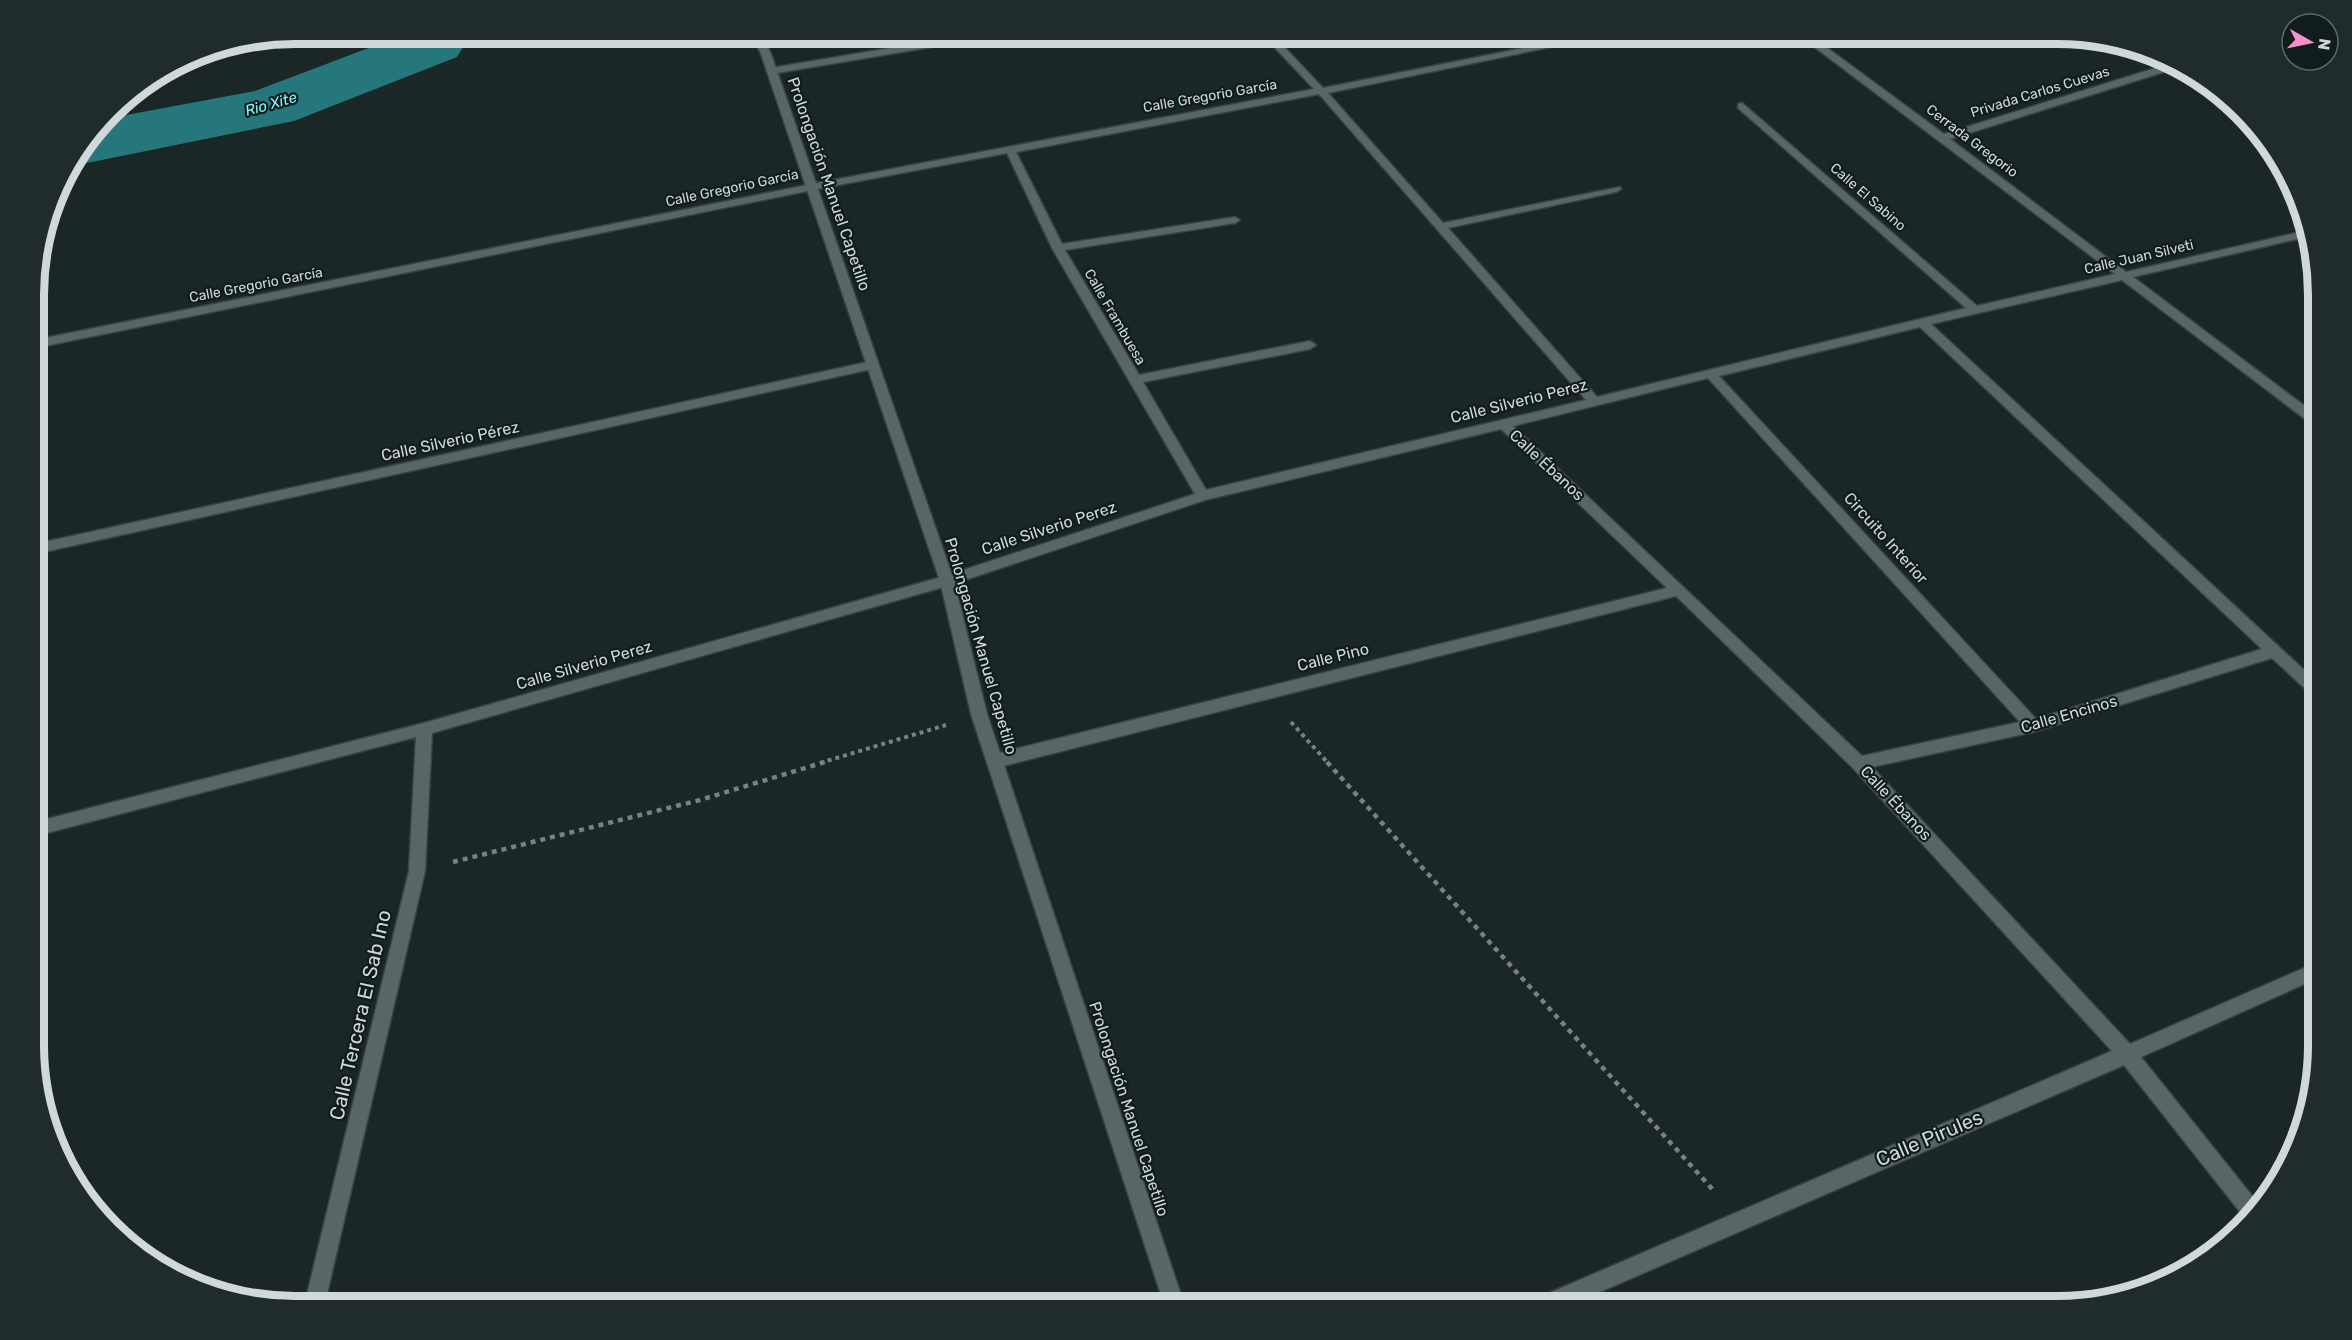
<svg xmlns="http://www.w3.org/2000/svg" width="2352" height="1340" font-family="Rubik,sans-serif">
	<rect width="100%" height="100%" fill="#1b2627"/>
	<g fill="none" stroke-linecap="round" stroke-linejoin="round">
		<path fill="#26777b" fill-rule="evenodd" d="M 408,33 L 472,33 L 457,57 L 294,121 L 87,163 L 74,160 L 105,119 L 255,91 Z"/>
		<defs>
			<g id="minor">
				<path d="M 980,33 L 1002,33 L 997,36 L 771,74 L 766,71 L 771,68 Z"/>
				<path d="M 1261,33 L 1271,33 L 1323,88 L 1538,45 L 1525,33 L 1535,33 L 1547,44 L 1600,33 L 1619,33 L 1328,93 L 1443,223 L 1620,187 L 1621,189 L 1616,192 L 1448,228 L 1597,397 L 1966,308 L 1738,108 L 1738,104 L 1742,103 L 1977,306 L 2115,274 L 1796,33 L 1807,33 L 1944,134 L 2175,62 L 2183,66 L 1950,139 L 2126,272 L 2309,230 L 2310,236 L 2133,277 L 2318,416 L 2318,426 L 2313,425 L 2122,280 L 1931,324 L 2318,683 L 2318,698 L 2313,696 L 2272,658 L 2033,732 L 1872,767 L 2130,1044 L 2318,962 L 2318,978 L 2141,1057 L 2261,1207 L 2248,1222 L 2124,1065 L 1565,1307 L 1530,1307 L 1533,1300 L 2112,1051 L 1853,768 L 1676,596 L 995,768 L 989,766 L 987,761 L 989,756 L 995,754 L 1667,588 L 1501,429 L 1205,500 L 947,586 L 432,733 L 425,871 L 324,1307 L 304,1307 L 409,871 L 416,737 L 35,836 L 35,822 L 424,723 L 945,576 L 1195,494 L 1052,248 L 1007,153 L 812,190 L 35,348 L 35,340 L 812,184 L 1314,89 ZM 1319,94 L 1586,400 L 1206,490 L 1143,382 L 1310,349 L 1316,345 L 1310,341 L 1139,375 L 1065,250 L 1235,223 L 1240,220 L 1235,217 L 1062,244 L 1016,152 ZM 1920,327 L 2262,649 L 2036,719 L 1719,376 ZM 1708,378 L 2020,722 L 1862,756 L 1513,426 Z"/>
				<path d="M 872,361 L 878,365 L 876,368 L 35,554 L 35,544 Z"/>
			</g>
			<path id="tertiary" d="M 751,33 L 761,33 L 771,54 L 954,581 L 987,714 L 1185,1307 L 1165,1307 L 971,714 L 940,581 L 761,54 Z"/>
		</defs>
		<use href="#minor" stroke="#3a4344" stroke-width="3"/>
		<use href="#tertiary" stroke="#3a4344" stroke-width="3"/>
		<g stroke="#798182" stroke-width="4" stroke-dasharray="4 4" stroke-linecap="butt">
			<path d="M 1291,722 L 1328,763"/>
			<path d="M 820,763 L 946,725"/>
		</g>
		<g stroke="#798182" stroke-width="4.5" stroke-dasharray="5 5" stroke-linecap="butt">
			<path d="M 1327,762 L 1714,1191"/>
			<path d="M 453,862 L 700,800 L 825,762"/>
		</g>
		<use href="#minor" fill="#596666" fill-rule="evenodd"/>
		<use href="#tertiary" fill="#596666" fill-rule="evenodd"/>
	</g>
	<g text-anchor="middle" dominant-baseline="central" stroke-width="4.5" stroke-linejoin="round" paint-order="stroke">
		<g font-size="14" fill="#d1d8d9" stroke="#111d1d">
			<text transform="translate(2040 92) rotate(-17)">Privada Carlos Cuevas</text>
			<text transform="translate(1210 96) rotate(-10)">Calle Gregorio García</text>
			<text transform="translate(1972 141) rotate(37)">Cerrada Gregorio</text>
			<text transform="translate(732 188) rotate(-12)">Calle Gregorio García</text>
			<text transform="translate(1868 197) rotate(41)">Calle El Sabino</text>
			<text transform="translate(2139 257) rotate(-13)">Calle Juan Silveti</text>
			<text transform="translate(256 285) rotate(-11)">Calle Gregorio García</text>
			<text transform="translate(1115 317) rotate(60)">Calle Frambuesa</text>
		</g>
		<g font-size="15" font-style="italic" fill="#82f7fd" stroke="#111d1d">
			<text transform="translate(271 104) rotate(-16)">Rio Xite</text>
		</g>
		<g font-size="16" fill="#d1d8d9" stroke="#111d1d">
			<text transform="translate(829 184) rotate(71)">Prolongación Manuel Capetillo</text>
			<text transform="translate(1519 401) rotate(-14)">Calle Silverio Perez</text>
			<text transform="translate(450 441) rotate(-12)">Calle Silverio Pérez</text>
			<text transform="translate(1547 465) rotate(43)">Calle Ébanos</text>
			<text transform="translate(1049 528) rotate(-18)">Calle Silverio Perez</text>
			<text transform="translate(1886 538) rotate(48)">Circuito Interior</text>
			<text transform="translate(981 646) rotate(74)">Prolongación Manuel Capetillo</text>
			<text transform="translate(1333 657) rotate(-14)">Calle Pino</text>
			<text transform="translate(584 665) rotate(-16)">Calle Silverio Perez</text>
			<text transform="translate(2069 714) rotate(-16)">Calle Encinos</text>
			<text transform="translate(1896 803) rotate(47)">Calle Ébanos</text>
			<text transform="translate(1129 1109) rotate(72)">Prolongación Manuel Capetillo</text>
		</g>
		<g font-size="20" fill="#d1d8d9" stroke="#111d1d">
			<text transform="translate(360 1015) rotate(-77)">Calle Tercera El Sab Ino</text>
			<text transform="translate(1929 1138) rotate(-23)">Calle Pirules</text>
		</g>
	</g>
	<path d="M0 0H2352V1340H0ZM295 44H2057A251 251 0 0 1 2308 295V1045A251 251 0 0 1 2057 1296H295A251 251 0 0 1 44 1045V295A251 251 0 0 1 295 44Z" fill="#202c2c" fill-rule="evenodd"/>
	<path fill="none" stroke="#d1d8d9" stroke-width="8" d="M295 44H2057A251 251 0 0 1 2308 295V1045A251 251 0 0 1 2057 1296H295A251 251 0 0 1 44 1045V295A251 251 0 0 1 295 44Z"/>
	<g transform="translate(2310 42) rotate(99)"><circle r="28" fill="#111d1d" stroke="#5e6868" stroke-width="1.5"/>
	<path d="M0-4.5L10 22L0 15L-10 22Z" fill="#f98fc9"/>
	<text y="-9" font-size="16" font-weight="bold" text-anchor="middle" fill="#d1d8d9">N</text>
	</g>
</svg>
